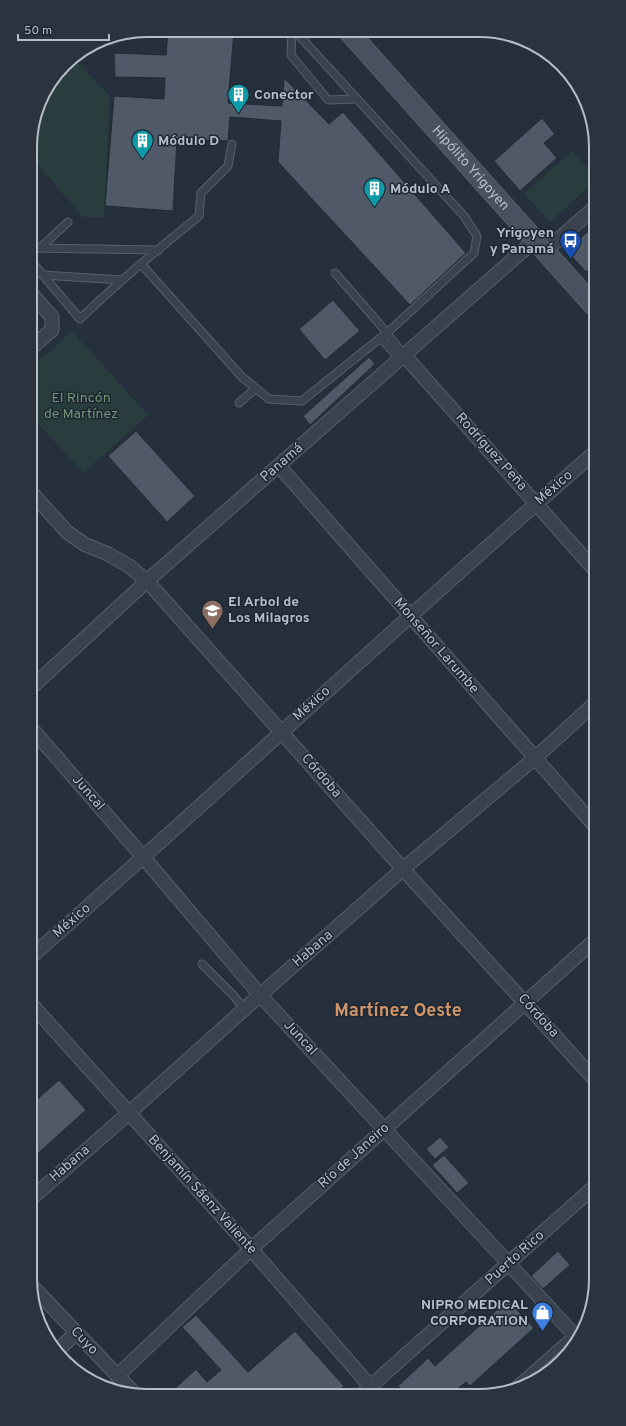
<svg xmlns="http://www.w3.org/2000/svg" width="626" height="1426" font-family="Overpass,sans-serif">
	<rect width="100%" height="100%" fill="#26303c"/>
	<g fill="#293d3e">
		<path d="M 73,57 L 110,96 L 104,217 L 83,217 L 30,155 L 30,139 L 42,95 L 70,59 Z"/>
		<path d="M 572,151 L 592,173 L 592,184 L 550,222 L 524,194 Z"/>
		<path d="M 72,331 L 148,415 L 83,473 L 31,415 L 31,368 Z"/>
	</g>
	<g fill="#4f5967" stroke="#202934">
		<path d="M 168,30 L 234,31 L 228,103 L 282,106 L 284,78 L 329,124 L 343,112 L 466,253 L 410,305 L 278,162 L 281,121 L 230,117 L 228,141 L 177,139 L 173,211 L 105,206 L 114,96 L 164,99 L 165,78 L 115,77 L 114,53 L 166,55 Z"/>
		<path d="M 542,118 L 555,134 L 544,143 L 557,158 L 520,191 L 494,161 Z"/>
		<path d="M 592,228 L 593,267 L 586,272 L 566,250 Z"/>
		<path d="M 333,300 L 360,331 L 325,360 L 299,329 Z"/>
		<path d="M 369,357 L 375,364 L 310,425 L 303,416 Z"/>
		<path d="M 136,431 L 195,496 L 167,522 L 108,456 Z"/>
		<path d="M 59,1080 L 86,1110 L 33,1158 L 33,1103 Z"/>
		<path d="M 440,1137 L 449,1147 L 435,1159 L 426,1149 Z"/>
		<path d="M 444,1155 L 469,1183 L 457,1193 L 432,1165 Z"/>
		<path d="M 558,1251 L 570,1265 L 543,1289 L 531,1276 Z"/>
		<path d="M 508,1300 L 534,1328 L 470,1386 L 466,1382 L 454,1392 L 404,1393 L 398,1386 L 428,1358 L 435,1366 Z"/>
		<path d="M 196,1315 L 248,1372 L 295,1331 L 344,1386 L 337,1393 L 169,1394 L 196,1369 L 207,1382 L 221,1370 L 182,1327 Z"/>
	</g>
	<g fill="none" stroke-linecap="round" stroke-linejoin="round">
		<defs>
			<g id="lane">
				<path d="M 292,31 L 291,55 L 328,100 L 357,99"/>
				<path d="M 302,39 L 311,31"/>
				<path d="M 31,248 L 159,250"/>
				<path d="M 40,248 L 68,222"/>
				<path d="M 31,261 L 80,319 C 118,282 158,249 199,216 L 201,193 L 228,166 L 232,144"/>
				<path d="M 141,264 L 242,377 L 269,399 L 302,401 L 364,351 L 387,333 L 474,253 L 477,236 L 464,216 L 295,31"/>
				<path d="M 335,273 L 377,321 L 404,355"/>
				<path d="M 42,275 L 122,280"/>
				<path d="M 380,338 L 400,359"/>
				<path d="M 239,403 L 255,389"/>
				<path d="M 202,964 L 231,993 L 245,1009"/>
				<path d="M 508,1392 L 574,1334"/>
			</g>
			<g id="street">
				<path d="M 544,252 L 592,210"/>
				<path d="M 31,293 L 52,317 L 52,330 L 31,348"/>
				<path d="M 404,355 L 593,568"/>
				<path d="M 279,466 L 594,825"/>
				<path d="M 31,492 L 67,532 L 84,544 L 108,554 L 129,566 L 147,581 L 403,869 L 595,1080"/>
				<path d="M 32,687 L 147,581 L 534,241"/>
				<path d="M 32,729 L 144,858 L 260,995 L 509,1264 L 578,1339"/>
				<path d="M 33,955 C 221,790 404,618 593,454"/>
				<path d="M 33,1006 L 251,1249 L 370,1386"/>
				<path d="M 34,1196 L 129,1113 L 260,995 L 403,869 L 535,758 L 594,704"/>
				<path d="M 34,1288 L 135,1394"/>
				<path d="M 57,1351 L 76,1333"/>
				<path d="M 117,1376 L 251,1249 L 595,940"/>
				<path d="M 363,1393 L 595,1186"/>
			</g>
			<g id="secondary">
				<path id="s1" d="M 348,31 L 593,305"/>
			</g>
		</defs>
		<use href="#lane" stroke="#57606b" stroke-width="9"/>
		<use href="#street" stroke="#57606b" stroke-width="15"/>
		<use href="#secondary" stroke="#57606b" stroke-width="21"/>
		<use href="#lane" stroke="#39424d" stroke-width="7"/>
		<use href="#street" stroke="#39424d" stroke-width="13"/>
		<use href="#secondary" stroke="#48515f" stroke-width="19"/>
	</g>
	<defs>
		<symbol id="building-pin" viewBox="-11 -11 22 30"><path d="M0 17L-7.5 6A9.5 9.5 0 1 1 7.5 6Z" fill="#0f9aa8" stroke="#1e2732"/><path d="M-4-6H4V6H1V3H-1V6H-4ZM-2.5-4.3h1.7v1.8h-1.7ZM.8-4.3h1.7v1.8H.8ZM-2.5-1h1.7V.8h-1.7ZM.8-1h1.7V.8H.8Z" fill="#fff"/></symbol>
		<symbol id="bus-pin" viewBox="-11 -11 22 30"><path d="M0 17L-7.5 6A9.5 9.5 0 1 1 7.5 6Z" fill="#1a4fb4" stroke="#1e2732"/><path d="M-5-6H5V4H4V6H2V4H-2V6H-4V4H-5ZM-3.5-4V0h7V-4ZM-3.5 1.2v1.5H-2V1.2ZM2 1.2v1.5H3.5V1.2Z" fill="#fff"/></symbol>
		<symbol id="school-pin" viewBox="-11 -11 22 30"><path d="M0 17L-7.5 6A9.5 9.5 0 1 1 7.5 6Z" fill="#8d6e63" stroke="#1e2732"/><path d="M0-5L7-2L0 1L-7-2ZM-4 1L0 2.5L4 1V4Q0 6-4 4Z" fill="#fff"/></symbol>
		<symbol id="shop-pin" viewBox="-11 -11 22 30"><path d="M0 17L-7.5 6A9.5 9.5 0 1 1 7.5 6Z" fill="#3f7fe0" stroke="#1e2732"/><path d="M-5-2.5h2.3a2.7 3.5 0 0 1 5.4 0H5L5.5 6h-11ZM-1.5-2.5h3a1.5 2.3 0 0 0-3 0Z" fill="#fff"/></symbol>
	</defs>
	<g fill-rule="evenodd">
		<use href="#building-pin" x="226" y="82" width="25" height="34"/>
		<use href="#building-pin" x="130" y="128" width="25" height="34"/>
		<use href="#building-pin" x="362" y="176" width="25" height="34"/>
		<use href="#bus-pin" x="558" y="228" width="25" height="34"/>
		<use href="#school-pin" x="200" y="598" width="25" height="34"/>
		<use href="#shop-pin" x="530" y="1300" width="25" height="34"/>
	</g>
	<g text-anchor="middle" dominant-baseline="central" stroke-width="3" stroke-linejoin="round" paint-order="stroke">
		<g font-size="14" font-weight="bold" fill="#b5bdc8" stroke="#1e2732" text-anchor="start">
			<text x="254" y="95">Conector</text>
			<text x="158" y="141">Módulo D</text>
			<text x="390" y="189">Módulo A</text>
			<text x="554" y="233" text-anchor="end">Yrigoyen<tspan x="554" dy="16">y Panamá</tspan></text>
			<text x="228" y="602">El Arbol de<tspan x="228" dy="16">Los Milagros</tspan></text>
			<text x="528" y="1305" text-anchor="end">NIPRO MEDICAL<tspan x="528" dy="16">CORPORATION</tspan></text>
		</g>
		<g font-size="14" fill="#b5bdc8" stroke="#1e2732">
			<text stroke="none"><textPath href="#s1" startOffset="184">Hipólito Yrigoyen</textPath></text>
			<text transform="translate(491 452) rotate(48)">Rodríguez Peña</text>
			<text transform="translate(282 463) rotate(-41)">Panamá</text>
			<text transform="translate(554 488) rotate(-41)">México</text>
			<text transform="translate(436 646) rotate(49)">Monseñor Larumbe</text>
			<text transform="translate(312 704) rotate(-42)">México</text>
			<text transform="translate(321 776) rotate(49)">Córdoba</text>
			<text transform="translate(88 793) rotate(49)">Juncal</text>
			<text transform="translate(72 921) rotate(-41)">México</text>
			<text transform="translate(313 949) rotate(-41)">Habana</text>
			<text transform="translate(538 1016) rotate(48)">Córdoba</text>
			<text transform="translate(300 1038) rotate(47)">Juncal</text>
			<text transform="translate(354 1156) rotate(-42)">Río de Janeiro</text>
			<text transform="translate(70 1164) rotate(-41)">Habana</text>
			<text transform="translate(202 1195) rotate(48)">Benjamín Sáenz Valiente</text>
			<text transform="translate(515 1258) rotate(-42)">Puerto Rico</text>
			<text transform="translate(84 1341) rotate(46)">Cuyo</text>
		</g>
		<g font-size="14" fill="#6e9777" stroke="#1e2732">
			<text x="81" y="398">El Rincón<tspan x="81" dy="16">de Martínez</tspan></text>
		</g>
		<g font-size="18" font-weight="bold" fill="#ce946a" stroke="#1e2732">
			<text x="398" y="1011">Martínez Oeste</text>
		</g>
	</g>
	<path d="M0 0H626V1426H0ZM147 37H479A110 110 0 0 1 589 147V1279A110 110 0 0 1 479 1389H147A110 110 0 0 1 37 1279V147A110 110 0 0 1 147 37Z" fill="#2a333e" fill-rule="evenodd"/>
	<path fill="none" stroke="#b5bdc8" stroke-width="2" d="M147 37H479A110 110 0 0 1 589 147V1279A110 110 0 0 1 479 1389H147A110 110 0 0 1 37 1279V147A110 110 0 0 1 147 37Z"/>
	<path d="M18 34v6h91v-6" fill="none" stroke="#b5bdc8" stroke-width="2"/>
	<text x="24" y="34" font-size="12" fill="#b5bdc8" stroke="#1e2732" stroke-width="3" paint-order="stroke">50 m</text>
</svg>
